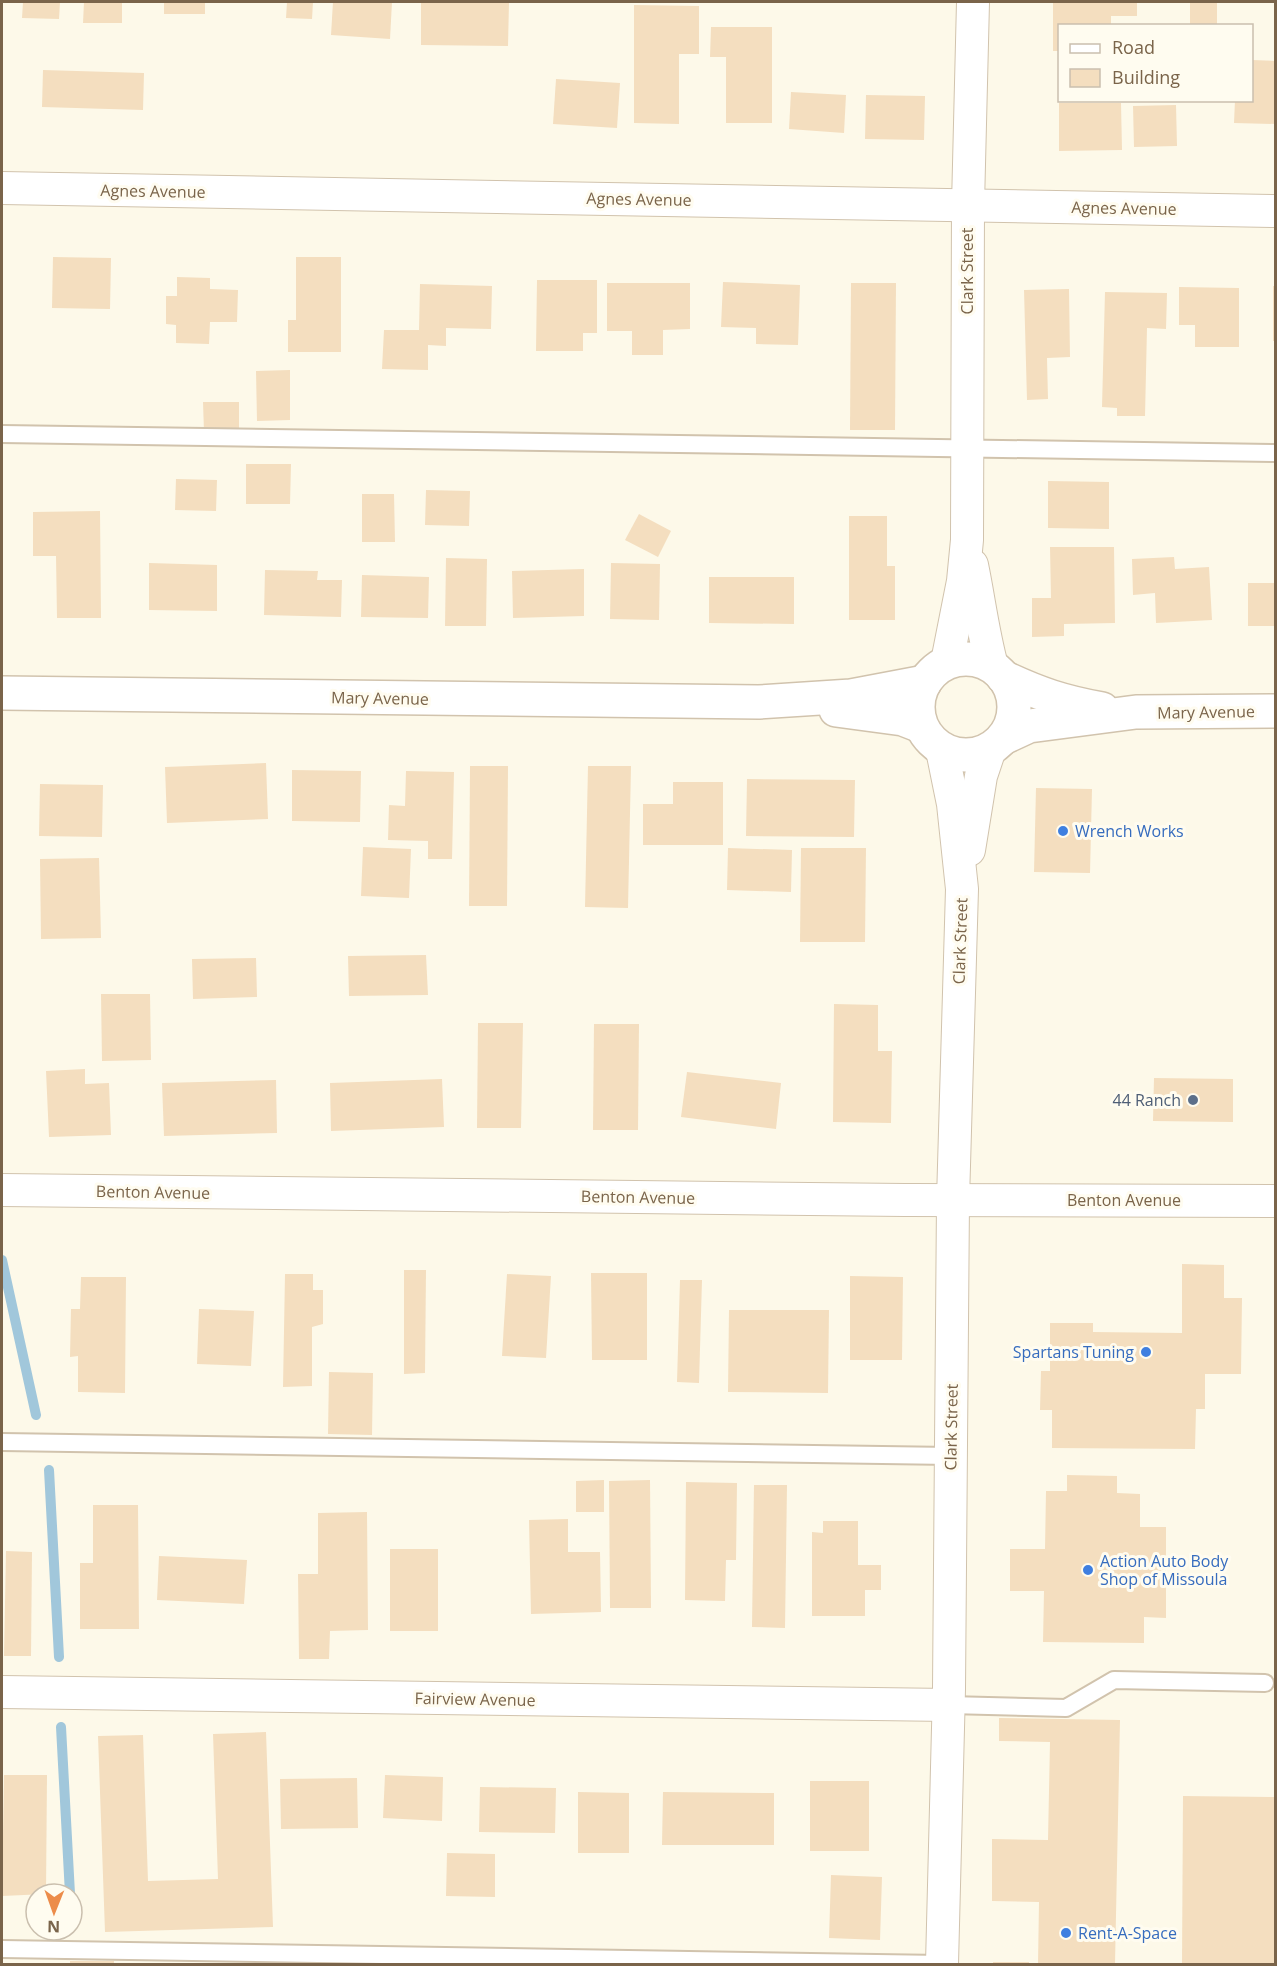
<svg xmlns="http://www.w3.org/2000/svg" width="1277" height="1966" font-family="'Open Sans',sans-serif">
	<rect width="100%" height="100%" fill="#fdf9e9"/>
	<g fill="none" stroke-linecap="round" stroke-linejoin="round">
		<g stroke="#a1c7db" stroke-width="10">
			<path d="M 2,1260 L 36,1415"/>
			<path d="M 49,1470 L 59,1657"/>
			<path d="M 61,1727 L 70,1894"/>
		</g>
	</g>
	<g fill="#f4debf">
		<path d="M 23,2 L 60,2 L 59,19 L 22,18 Z"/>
		<path d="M 84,2 L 122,2 L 122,23 L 83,23 Z"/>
		<rect x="164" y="2" width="41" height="12"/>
		<path d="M 287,2 L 313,2 L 312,19 L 286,18 Z"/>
		<path d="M 333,2 L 392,2 L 390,39 L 331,35 Z"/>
		<path d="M 421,2 L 509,2 L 508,46 L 421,45 Z"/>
		<path d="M 1053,2 L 1137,2 L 1137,16 L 1111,16 L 1111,26 L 1060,26 L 1060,51 L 1053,51 Z"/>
		<rect x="1190" y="2" width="27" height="24"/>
		<path d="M 634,5 L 699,6 L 699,54 L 679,54 L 679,124 L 634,123 Z"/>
		<path d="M 711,27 L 772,27 L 772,123 L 726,123 L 726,57 L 710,57 Z"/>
		<path d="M 1252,60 L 1275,61 L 1276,124 L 1234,123 L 1235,100 L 1252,100 Z"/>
		<path d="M 43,70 L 144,73 L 143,110 L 42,107 Z"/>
		<path d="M 556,79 L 620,83 L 617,128 L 553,124 Z"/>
		<path d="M 791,92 L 846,95 L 844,133 L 789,129 Z"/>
		<path d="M 866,95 L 925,96 L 924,140 L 865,139 Z"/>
		<path d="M 1059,103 L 1121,103 L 1122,150 L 1059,151 Z"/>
		<path d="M 1176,105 L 1177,146 L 1134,147 L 1133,106 Z"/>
		<path d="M 53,257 L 111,258 L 110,309 L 52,308 Z"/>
		<path d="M 296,257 L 341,257 L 341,352 L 288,352 L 288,320 L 296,320 Z"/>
		<path d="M 177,277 L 210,278 L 210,289 L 238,290 L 237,322 L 210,322 L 209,344 L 176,343 L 176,325 L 166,324 L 166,296 L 177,296 Z"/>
		<path d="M 537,280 L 597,280 L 597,333 L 583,333 L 583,351 L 536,351 Z"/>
		<path d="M 723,282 L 800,285 L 798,345 L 756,344 L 756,328 L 721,327 Z"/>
		<path d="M 607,283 L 690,283 L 690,329 L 663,330 L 663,355 L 632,355 L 632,331 L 607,331 Z"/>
		<path d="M 851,283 L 896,283 L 895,430 L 850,430 Z"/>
		<path d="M 420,284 L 492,286 L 491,329 L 446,328 L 446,346 L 428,345 L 428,370 L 382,369 L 384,330 L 419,330 Z"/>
		<rect x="1273" y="286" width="3" height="55"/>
		<path d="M 1179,287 L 1239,288 L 1239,347 L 1195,347 L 1195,325 L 1179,325 Z"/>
		<path d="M 1069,289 L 1070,357 L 1047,358 L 1048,399 L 1027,400 L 1024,290 Z"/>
		<path d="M 1105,292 L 1167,293 L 1166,329 L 1147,328 L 1145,416 L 1117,416 L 1117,408 L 1102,407 Z"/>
		<path d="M 290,370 L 290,420 L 257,421 L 256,371 Z"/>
		<path d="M 203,402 L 239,402 L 239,431 L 204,432 Z"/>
		<path d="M 246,464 L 291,464 L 290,504 L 246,504 Z"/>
		<path d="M 176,479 L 217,480 L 216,511 L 175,510 Z"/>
		<path d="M 1048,481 L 1109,482 L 1109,529 L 1048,528 Z"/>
		<path d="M 426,490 L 470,491 L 469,526 L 425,525 Z"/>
		<path d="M 362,494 L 394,494 L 395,542 L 362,542 Z"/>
		<path d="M 100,511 L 101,618 L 57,618 L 56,556 L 33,556 L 33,512 Z"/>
		<path d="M 639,514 L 671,531 L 658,557 L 625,540 Z"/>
		<path d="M 849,516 L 887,516 L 887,566 L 895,566 L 895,620 L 849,620 Z"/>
		<path d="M 1050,547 L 1114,547 L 1115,623 L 1064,624 L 1064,636 L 1032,637 L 1032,598 L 1051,598 Z"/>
		<path d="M 1174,557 L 1175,569 L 1209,567 L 1212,620 L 1156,623 L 1155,593 L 1133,595 L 1132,559 Z"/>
		<path d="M 446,558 L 487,559 L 486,626 L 445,626 Z"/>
		<path d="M 149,563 L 217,565 L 217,611 L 149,610 Z"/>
		<path d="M 611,563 L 660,564 L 659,620 L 610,619 Z"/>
		<path d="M 584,569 L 584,616 L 513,618 L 512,571 Z"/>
		<path d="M 265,570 L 318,571 L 317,580 L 342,580 L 341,617 L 264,615 Z"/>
		<path d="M 362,575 L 429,577 L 428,618 L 361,617 Z"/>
		<path d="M 709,577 L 794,577 L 794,624 L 709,623 Z"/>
		<rect x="1248" y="583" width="28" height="43"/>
		<path d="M 266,763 L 268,819 L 167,823 L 165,767 Z"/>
		<path d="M 470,766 L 508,766 L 507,906 L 469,906 Z"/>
		<path d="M 588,766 L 631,766 L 628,908 L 585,907 Z"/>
		<path d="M 292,770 L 361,771 L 360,822 L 292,821 Z"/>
		<path d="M 406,771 L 454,772 L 452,859 L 428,859 L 428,841 L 388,840 L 389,805 L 405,806 Z"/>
		<path d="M 747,779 L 855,780 L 854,837 L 746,836 Z"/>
		<path d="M 673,782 L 723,782 L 723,845 L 643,845 L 643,804 L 673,804 Z"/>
		<path d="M 40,784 L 103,785 L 102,837 L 39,836 Z"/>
		<path d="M 1036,788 L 1092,789 L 1090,873 L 1034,872 Z"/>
		<path d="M 363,847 L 411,849 L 409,898 L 361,896 Z"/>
		<path d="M 728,848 L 792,850 L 791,892 L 727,890 Z"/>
		<path d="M 801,848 L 866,848 L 865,942 L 800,942 Z"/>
		<path d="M 99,858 L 101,938 L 41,939 L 40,859 Z"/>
		<path d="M 426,955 L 428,995 L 349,996 L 348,956 Z"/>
		<path d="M 256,958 L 257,997 L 193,999 L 192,959 Z"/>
		<path d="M 101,994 L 150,994 L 151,1060 L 102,1061 Z"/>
		<path d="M 834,1004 L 878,1005 L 878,1051 L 892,1051 L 891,1123 L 833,1122 Z"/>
		<path d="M 478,1023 L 523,1023 L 521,1128 L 477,1128 Z"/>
		<path d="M 594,1024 L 639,1024 L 638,1130 L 593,1130 Z"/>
		<path d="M 85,1069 L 85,1084 L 109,1083 L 111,1135 L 49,1137 L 46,1071 Z"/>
		<path d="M 687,1072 L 781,1083 L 776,1129 L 681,1117 Z"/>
		<path d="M 1154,1078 L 1233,1079 L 1233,1122 L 1153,1121 Z"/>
		<path d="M 442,1079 L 444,1127 L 331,1131 L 330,1083 Z"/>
		<path d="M 276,1080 L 277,1133 L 164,1136 L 162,1083 Z"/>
		<path d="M 1182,1264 L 1224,1265 L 1224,1298 L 1242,1298 L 1241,1374 L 1205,1374 L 1205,1409 L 1196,1409 L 1195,1449 L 1052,1448 L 1052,1410 L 1040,1410 L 1041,1371 L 1050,1371 L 1050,1323 L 1093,1323 L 1093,1332 L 1182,1333 Z"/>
		<path d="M 404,1270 L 426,1270 L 425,1373 L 404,1374 Z"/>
		<path d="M 591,1273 L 647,1273 L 647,1360 L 592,1360 Z"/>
		<path d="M 285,1274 L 313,1274 L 313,1290 L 323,1290 L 323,1324 L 312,1327 L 312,1386 L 283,1387 Z"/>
		<path d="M 507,1274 L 551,1276 L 546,1358 L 502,1356 Z"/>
		<path d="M 850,1276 L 903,1277 L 902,1360 L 850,1360 Z"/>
		<path d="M 81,1277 L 126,1277 L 125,1393 L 78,1392 L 78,1356 L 70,1357 L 71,1309 L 80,1309 Z"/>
		<path d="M 680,1280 L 702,1280 L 699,1383 L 677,1382 Z"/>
		<path d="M 199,1309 L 254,1311 L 251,1366 L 197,1364 Z"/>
		<path d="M 729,1310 L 829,1310 L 828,1393 L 728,1392 Z"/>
		<path d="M 329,1372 L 373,1373 L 372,1435 L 328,1434 Z"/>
		<path d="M 1067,1475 L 1117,1476 L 1117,1493 L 1140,1494 L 1140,1527 L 1166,1527 L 1166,1618 L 1144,1617 L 1144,1643 L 1043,1642 L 1044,1591 L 1010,1591 L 1010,1549 L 1045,1549 L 1046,1491 L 1067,1491 Z"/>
		<path d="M 604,1480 L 604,1512 L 576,1512 L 576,1481 Z"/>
		<path d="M 650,1480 L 651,1608 L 610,1608 L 609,1481 Z"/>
		<path d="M 686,1482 L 737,1483 L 736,1560 L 726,1560 L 725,1601 L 685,1600 Z"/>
		<path d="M 754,1485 L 787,1485 L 785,1628 L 752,1627 Z"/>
		<path d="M 93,1505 L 138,1505 L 139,1629 L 80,1629 L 80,1563 L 93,1563 Z"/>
		<path d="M 367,1512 L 368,1630 L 330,1631 L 329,1659 L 299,1659 L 298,1574 L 318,1574 L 318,1513 Z"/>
		<path d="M 568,1519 L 568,1552 L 600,1552 L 601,1612 L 531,1614 L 529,1520 Z"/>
		<path d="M 823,1521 L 858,1521 L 858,1565 L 881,1565 L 881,1590 L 865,1590 L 865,1616 L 812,1616 L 812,1532 L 823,1533 Z"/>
		<rect x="390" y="1549" width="48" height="82"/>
		<path d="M 6,1551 L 32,1552 L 31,1656 L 4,1656 Z"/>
		<path d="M 159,1556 L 247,1560 L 244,1604 L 157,1600 Z"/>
		<path d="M 999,1718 L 1120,1720 L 1115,1964 L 1038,1964 L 1039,1902 L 992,1901 L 992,1839 L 1048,1840 L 1050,1742 L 999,1741 Z"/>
		<path d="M 266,1732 L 273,1927 L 105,1932 L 98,1736 L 143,1735 L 148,1881 L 218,1879 L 213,1734 Z"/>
		<path d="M 4,1775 L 47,1775 L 46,1894 L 2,1896 Z"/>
		<path d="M 385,1775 L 443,1777 L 442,1821 L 383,1818 Z"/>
		<path d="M 357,1778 L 358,1828 L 281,1829 L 280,1779 Z"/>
		<rect x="810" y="1781" width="59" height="70"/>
		<path d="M 480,1787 L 556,1788 L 555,1833 L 479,1832 Z"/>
		<path d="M 578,1792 L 629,1793 L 629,1853 L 578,1853 Z"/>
		<path d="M 663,1792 L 774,1793 L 774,1845 L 662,1845 Z"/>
		<path d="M 1183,1796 L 1276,1797 L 1276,1964 L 1182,1964 Z"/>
		<path d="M 447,1853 L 495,1854 L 495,1897 L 446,1896 Z"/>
		<path d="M 831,1875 L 882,1877 L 880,1940 L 829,1938 Z"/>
		<rect x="70" y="1961" width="44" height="3"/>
		<rect x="993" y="1962" width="36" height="2"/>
	</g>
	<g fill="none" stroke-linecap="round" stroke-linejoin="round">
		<defs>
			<g id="service">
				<path d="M 2,434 L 1276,453"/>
				<path d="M 2,1442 L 951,1456"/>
				<path d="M 949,1705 L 1066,1708 L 1114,1680 L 1265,1683"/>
				<path d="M 2,1949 L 942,1964"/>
			</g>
			<g id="minor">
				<path d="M 2,188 L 1276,211"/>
				<path d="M 972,565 C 979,599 983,633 992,666"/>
				<path d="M 947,662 L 963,581 L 967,540 L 968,205 L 973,2"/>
				<path d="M 942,750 L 953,804 L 962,889 L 953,1200 L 949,1689 L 942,1964"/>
				<path d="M 969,850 L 981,776 L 990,749"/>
				<path d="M 2,1190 L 905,1200 L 1276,1201"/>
				<path d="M 2,1692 L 949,1705"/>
			</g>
			<g id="tertiary">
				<circle cx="966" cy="707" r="48"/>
				<path d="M 1003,677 C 1039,694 1063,702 1102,709"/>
				<path d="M 2,693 L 759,702 L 851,696 L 925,682"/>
				<path d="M 836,710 L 903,719 L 921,726"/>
				<path d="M 1003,738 L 1029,726 L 1136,712 L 1276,711"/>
			</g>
		</defs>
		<use href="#service" stroke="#d1c3ad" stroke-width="20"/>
		<use href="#minor" stroke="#d1c3ad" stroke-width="34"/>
		<use href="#tertiary" stroke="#d1c3ad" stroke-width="36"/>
		<use href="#service" stroke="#fff" stroke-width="16"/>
		<use href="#minor" stroke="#fff" stroke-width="32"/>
		<use href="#tertiary" stroke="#fff" stroke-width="33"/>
	</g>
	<g fill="#3f7fe0" stroke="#fffcf0" stroke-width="2">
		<circle cx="1063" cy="831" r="6"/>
		<circle cx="1146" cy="1352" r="6"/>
		<circle cx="1088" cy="1570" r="6"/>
		<circle cx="1066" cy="1933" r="6"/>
	</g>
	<circle fill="#5c6f8a" stroke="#fffcf0" stroke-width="2" cx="1193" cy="1100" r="6"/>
	<g text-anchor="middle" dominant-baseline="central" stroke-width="6" stroke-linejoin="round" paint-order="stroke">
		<g font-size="16" fill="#7a644a" stroke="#fffcf0">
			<text transform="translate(153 191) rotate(1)">Agnes Avenue</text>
			<text transform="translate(639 199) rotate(1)">Agnes Avenue</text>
			<text transform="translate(1124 208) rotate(1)">Agnes Avenue</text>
			<text transform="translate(967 271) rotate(-90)">Clark Street</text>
			<text transform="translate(380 698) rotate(1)">Mary Avenue</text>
			<text transform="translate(1206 712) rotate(-1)">Mary Avenue</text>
			<text transform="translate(960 941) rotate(-88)">Clark Street</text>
			<text transform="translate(153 1192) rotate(1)">Benton Avenue</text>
			<text transform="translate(638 1197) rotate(1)">Benton Avenue</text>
			<text x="1124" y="1200">Benton Avenue</text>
			<text transform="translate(951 1427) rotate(-89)">Clark Street</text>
			<text transform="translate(475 1699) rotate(1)">Fairview Avenue</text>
		</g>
		<g font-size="16" fill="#366cbe" stroke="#fffcf0" text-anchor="start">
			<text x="1075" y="831">Wrench Works</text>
			<text x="1134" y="1352" text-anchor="end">Spartans Tuning</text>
			<text x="1100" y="1561">Action Auto Body<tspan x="1100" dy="18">Shop of Missoula</tspan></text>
			<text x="1078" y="1933">Rent-A-Space</text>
		</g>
		<g font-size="16" fill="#4e5e75" stroke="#fffcf0" text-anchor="end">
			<text x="1181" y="1100">44 Ranch</text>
		</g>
	</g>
	<rect width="1277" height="1966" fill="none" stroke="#7a644a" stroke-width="6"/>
	<rect x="1058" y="24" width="195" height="78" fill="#fffcf0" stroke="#cabfae" stroke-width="1.5"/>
	<rect x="1070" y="44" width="30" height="9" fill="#ffffff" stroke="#cabfae" stroke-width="1.5"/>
	<text x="1112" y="54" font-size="18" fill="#7a644a">Road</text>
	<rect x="1070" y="69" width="30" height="18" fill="#f4debf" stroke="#cabfae" stroke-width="1.5"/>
	<text x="1112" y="84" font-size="18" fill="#7a644a">Building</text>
	<g transform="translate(54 1912) rotate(181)"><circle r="28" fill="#fffcf0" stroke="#cabfae" stroke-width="1.5"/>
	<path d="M0-4.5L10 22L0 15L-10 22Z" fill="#ec8c4a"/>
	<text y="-9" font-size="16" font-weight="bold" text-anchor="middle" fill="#7a644a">N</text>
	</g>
</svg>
